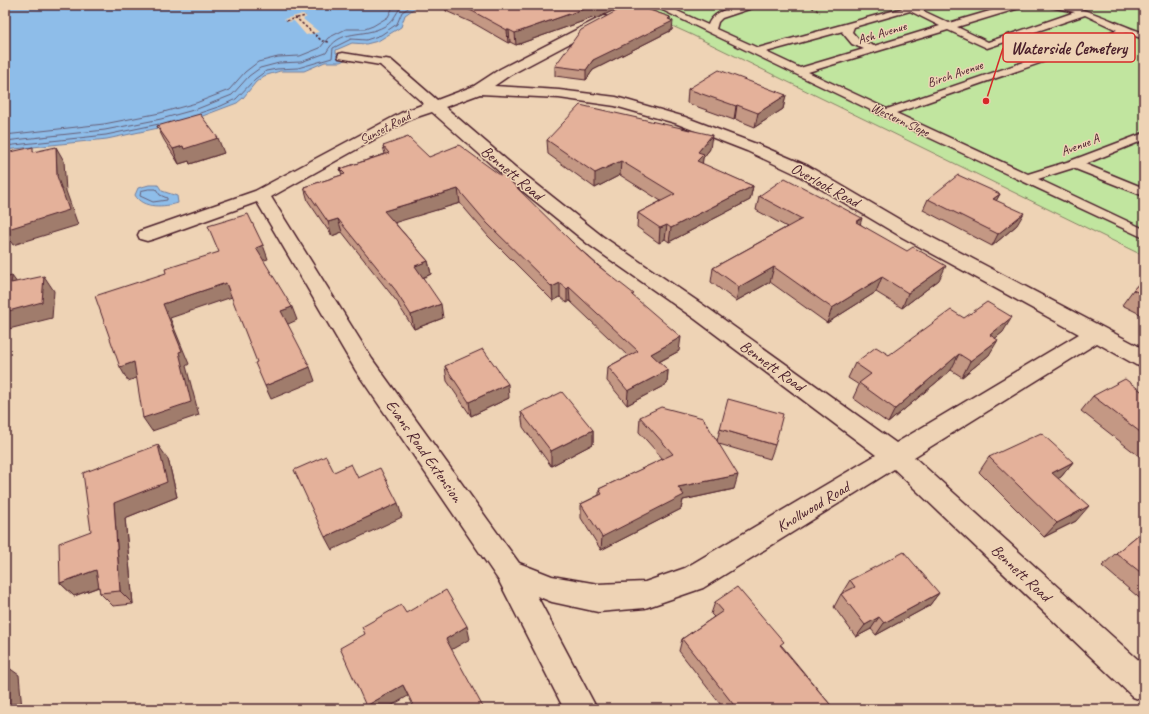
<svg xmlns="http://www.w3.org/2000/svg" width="1149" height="714" font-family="Caveat,sans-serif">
	<rect width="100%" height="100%" fill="#eed3b5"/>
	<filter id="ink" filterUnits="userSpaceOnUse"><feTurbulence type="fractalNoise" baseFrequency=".025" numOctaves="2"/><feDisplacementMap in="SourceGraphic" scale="8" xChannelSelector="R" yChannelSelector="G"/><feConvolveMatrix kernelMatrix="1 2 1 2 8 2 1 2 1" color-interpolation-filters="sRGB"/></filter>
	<g filter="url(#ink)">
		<path fill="#c1e59f" stroke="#868265" d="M 626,5 L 1144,5 L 1144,256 L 692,35 Z"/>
		<g fill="#8ebde9" stroke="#737e9d">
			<path d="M 5,5 L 431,5 L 415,8 L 405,15 L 401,27 L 378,41 L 366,44 L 352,43 L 336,50 L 336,53 L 347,59 L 340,62 L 325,62 L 304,71 L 280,71 L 264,76 L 256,82 L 243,98 L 237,103 L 200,117 L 163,127 L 107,139 L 5,150 Z"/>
			<path d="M 149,185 L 158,185 L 162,191 L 177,196 L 178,203 C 165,207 142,209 135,195 L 138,188 Z"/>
		</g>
		<path fill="#eed3b5" d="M 303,14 L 307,17 L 303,19 L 319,32 L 306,35 L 294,21 L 288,22 L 284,19 Z"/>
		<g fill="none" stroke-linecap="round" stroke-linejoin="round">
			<g stroke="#655e77" stroke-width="1">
				<path d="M 200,113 L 221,106 L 236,99 L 255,79 L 266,71 L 277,69 L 298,68 L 332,58 L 333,48 L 351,39 L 366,40 L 381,35 L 397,24 L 402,12 L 413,5"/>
				<path d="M 5,135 L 104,124 L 160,113 L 196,103 L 229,90 L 245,72 L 258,62 L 278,57 L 300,56 L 320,48 L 328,38 L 346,29 L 365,29 L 373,26 L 388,17 L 394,5"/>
				<path d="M 5,141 L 105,130 L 161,119 L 197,109 L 232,95 L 249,76 L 260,68 L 279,63 L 301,62 L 326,53 C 340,27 362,39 385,26 C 395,21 396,11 403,5"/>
				<path d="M 5,146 L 106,135 L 159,124"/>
				<path d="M 149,189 L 156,189 L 160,195 L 167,198 L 167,200 L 153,202 L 140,196 L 141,191 Z"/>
			</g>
			<defs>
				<g id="service">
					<path d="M 652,5 L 664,5 L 708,25 C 714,8 741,5 757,5 L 755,7 L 722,18 L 718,22 L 716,29 L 758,48 L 903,8 L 899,5 L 919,5 L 921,7 L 919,9 L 949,23 L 1010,5 L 1025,5 L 1023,7 L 957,27 L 988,42 L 1075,12 L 1051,7 L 1049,5 C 1086,5 1110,22 1144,33 L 1144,39 L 1126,33 L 896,113 L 1028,174 L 1070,161 L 1144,133 L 1144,140 L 1085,164 L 1144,188 L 1144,196 L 1073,168 L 1038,179 L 1144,229 L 1144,238 L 881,115 ZM 910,11 L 940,26 L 874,46 L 859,40 L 852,32 L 854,27 ZM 1085,15 L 1117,30 L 887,109 L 808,72 L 948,30 L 987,48 ZM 843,31 L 842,32 L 852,44 L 864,49 L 800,68 L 766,52 Z"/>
					<path d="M 343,53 L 386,60 L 391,63 L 386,66 L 339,58 L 338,56 L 339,54 Z"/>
				</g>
				<path id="minor" d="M 603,16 L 608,17 L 609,20 L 608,23 L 510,75 L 494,86 L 559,90 L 616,97 L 685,117 L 759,145 L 808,166 L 914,228 L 1144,349 L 1144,367 L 1136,365 L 1097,343 L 914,457 L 1144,665 L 1144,701 L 1133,697 L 894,469 L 703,588 L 645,608 L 598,612 L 552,602 L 537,596 L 597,709 L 564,709 L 499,581 L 356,371 L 257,202 L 154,239 L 147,241 L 140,239 L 138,235 L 140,231 L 255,191 L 401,113 L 424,104 L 381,66 L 379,63 L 381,60 L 386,59 L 391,60 L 437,100 L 474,86 L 500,69 ZM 480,94 L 559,98 L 615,106 L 675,123 L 747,151 L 796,174 L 900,236 L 1079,334 L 896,443 L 709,309 L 602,236 L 515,167 L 445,107 ZM 432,112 L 503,175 L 588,244 L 695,319 L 876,455 L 685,568 L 645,582 L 598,584 L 552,576 L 519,563 L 372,359 L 271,197 L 411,119 Z"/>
			</defs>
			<use href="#service" stroke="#4a1f2b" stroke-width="3"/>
			<use href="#minor" stroke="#4a1f2b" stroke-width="3"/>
			<g stroke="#4a1f2b" stroke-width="1.5" stroke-dasharray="2.5 2" stroke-linecap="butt">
				<path d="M 808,5 L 820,12"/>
				<path d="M 297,18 L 306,16"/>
				<path d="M 286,21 L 296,18 L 322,41 L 329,42"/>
			</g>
			<use href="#service" fill="#eed3b5" fill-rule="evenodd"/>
			<use href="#minor" fill="#eed3b5" fill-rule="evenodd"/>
		</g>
		<g fill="#c49884" stroke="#4a1f2b">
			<path d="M 445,5 L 621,5 L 621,7 L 595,19 L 595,17 L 516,45 L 510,42 L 508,43 L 475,24 L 446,11 Z"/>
			<path d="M 625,5 L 635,5 L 670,17 L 670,19 L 672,30 L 593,70 L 586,80 L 555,76 L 555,66 L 624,7 Z"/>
			<path d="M 688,89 L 786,95 L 783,109 L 755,127 L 735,119 L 734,120 L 687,103 Z"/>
			<path d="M 157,126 L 224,153 L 190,164 L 189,161 L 179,164 L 164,140 Z"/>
			<path d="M 547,140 L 710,149 L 703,158 L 702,164 L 753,186 L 750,200 L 669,242 L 665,239 L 659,243 L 637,227 L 638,213 L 661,201 L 620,175 L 595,188 L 548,154 Z"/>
			<path d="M 383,146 L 429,157 L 573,243 L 634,297 L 679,351 L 659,362 L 668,370 L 667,384 L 627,405 L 607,381 L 608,367 L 628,356 L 570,301 L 567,303 L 560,297 L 553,301 L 488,236 L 460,203 L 394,222 L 428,261 L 431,274 L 423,278 L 443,318 L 414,329 L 399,306 L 398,303 L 342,232 L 332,236 L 308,201 L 304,187 L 342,175 L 340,169 L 385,154 Z"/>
			<path d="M 1000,194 L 996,200 L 1017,225 L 992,246 L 923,210 L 928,199 Z"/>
			<path d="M 759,196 L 860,224 L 939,280 L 902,308 L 876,292 L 827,323 L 770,282 L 736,301 L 711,282 L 713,268 L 787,227 L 756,210 Z"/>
			<path d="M 1144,278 L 1144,316 L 1122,305 L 1133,290 Z"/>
			<path d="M 964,318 L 1003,332 L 995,338 L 989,355 L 962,377 L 951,370 L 888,423 L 853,398 L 859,385 L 848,378 L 855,363 L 889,355 Z"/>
			<path d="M 445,366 L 509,398 L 471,416 L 447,381 Z"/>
			<path d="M 1144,393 L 1144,460 L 1081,411 L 1093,396 Z"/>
			<path d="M 521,412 L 593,430 L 593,444 L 551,466 L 523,427 Z"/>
			<path d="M 640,417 L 717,441 L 720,429 L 775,445 L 770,459 L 719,444 L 734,489 L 683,500 L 681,509 L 601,550 L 581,518 L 581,504 L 599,495 L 599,489 L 663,459 L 639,432 Z"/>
			<path d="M 989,457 L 1073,462 L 1061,477 L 1058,478 L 1076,521 L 1044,537 L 979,472 Z"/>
			<path d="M 168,459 L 177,497 L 125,518 L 133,604 L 113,606 L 100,593 L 99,587 L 74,596 L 60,583 L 91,531 Z"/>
			<path d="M 1144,530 L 1144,602 L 1102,566 L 1116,553 Z"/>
			<path d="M 850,580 L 939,593 L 929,606 L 876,635 L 871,629 L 856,637 L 834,607 L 841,594 L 842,594 L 842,593 Z"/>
			<path d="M 715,602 L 782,646 L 834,709 L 724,709 L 679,651 L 682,639 L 714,617 L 711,614 Z"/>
		</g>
		<g fill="#a07c6c" stroke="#4a1f2b">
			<path d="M 595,5 L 621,5 L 621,7 L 595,19 L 595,17 L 516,45 L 515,33 Z"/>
			<path d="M 670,17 L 670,22 L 673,21 L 672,30 L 593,70 L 586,80 L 586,70 L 593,60 Z"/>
			<path d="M 507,30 L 509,30 L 510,42 L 508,43 Z"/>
			<path d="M 786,95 L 783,109 L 755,127 L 758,113 Z"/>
			<path d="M 737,105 L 735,119 L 734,120 L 736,106 Z"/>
			<path d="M 712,135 L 710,149 L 703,158 L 702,168 L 695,175 L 698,152 Z"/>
			<path d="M 218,138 L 224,153 L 190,164 L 189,161 L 179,164 L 173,149 L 183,146 Z"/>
			<path d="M 56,147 L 64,161 L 66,191 L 78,225 L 13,245 L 5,233 L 5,230 L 57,176 Z"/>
			<path d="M 621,161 L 620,175 L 595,188 L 595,173 Z"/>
			<path d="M 753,186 L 750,200 L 669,242 L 671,228 Z"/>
			<path d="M 458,189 L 460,203 L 387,225 L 384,211 Z"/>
			<path d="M 1000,194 L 994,205 L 993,199 Z"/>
			<path d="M 1024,213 L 1017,225 L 992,246 L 998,234 Z"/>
			<path d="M 862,218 L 858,232 L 856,222 Z"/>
			<path d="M 338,219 L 342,232 L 332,236 L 328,222 Z"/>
			<path d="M 667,225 L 665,239 L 659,243 L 660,228 Z"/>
			<path d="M 263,245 L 268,259 L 261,261 L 256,248 Z"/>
			<path d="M 428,261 L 431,274 L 417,280 L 415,266 Z"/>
			<path d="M 946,266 L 939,280 L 902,308 L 908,293 Z"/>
			<path d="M 774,267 L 770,282 L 736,301 L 739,287 Z"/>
			<path d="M 12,276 L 23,291 L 11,283 Z"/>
			<path d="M 44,276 L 54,291 L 52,318 L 5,330 L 5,312 Z"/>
			<path d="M 882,277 L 876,292 L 827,323 L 832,308 Z"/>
			<path d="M 226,283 L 232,297 L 170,318 L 189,364 L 186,366 L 199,415 L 152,431 L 143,418 L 163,304 Z"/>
			<path d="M 560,283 L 560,297 L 553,301 L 552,287 Z"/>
			<path d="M 569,287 L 570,301 L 567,303 L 567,289 Z"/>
			<path d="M 441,304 L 443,318 L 414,329 L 411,315 Z"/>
			<path d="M 292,307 L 297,320 L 286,325 L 281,311 Z"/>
			<path d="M 1012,317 L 1003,332 L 981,350 L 990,335 Z"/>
			<path d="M 681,337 L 679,351 L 649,367 L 651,354 Z"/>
			<path d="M 998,340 L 989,355 L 962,377 L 970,361 Z"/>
			<path d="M 959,354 L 951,370 L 888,423 L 895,409 Z"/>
			<path d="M 134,362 L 142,376 L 128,381 L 120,367 Z"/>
			<path d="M 310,367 L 315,381 L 271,399 L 265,386 Z"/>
			<path d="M 668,370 L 667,384 L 627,405 L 628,391 Z"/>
			<path d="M 508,384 L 509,398 L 471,416 L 469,402 Z"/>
			<path d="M 593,430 L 593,444 L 551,466 L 551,451 Z"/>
			<path d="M 158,445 L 168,459 L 177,497 L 125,518 L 133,604 L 120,591 L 114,503 Z"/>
			<path d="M 1073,462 L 1061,477 L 1041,487 L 1052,473 Z"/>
			<path d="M 738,475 L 734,489 L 683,500 L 681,509 L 601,550 L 602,537 L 678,487 Z"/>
			<path d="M 398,503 L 402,517 L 332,550 L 325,537 Z"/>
			<path d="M 1089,506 L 1076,521 L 1044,537 L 1057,523 Z"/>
			<path d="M 96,570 L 109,583 L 74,596 L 60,583 Z"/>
			<path d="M 939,593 L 929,606 L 876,635 L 884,623 Z"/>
			<path d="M 879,617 L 871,629 L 856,637 L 865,625 Z"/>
			<path d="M 467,626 L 470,639 L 449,651 L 446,639 Z"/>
			<path d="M 5,665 L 19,675 L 22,709 L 6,709 L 5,700 Z"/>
			<path d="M 403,685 L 408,696 L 386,709 L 368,709 L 366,706 Z"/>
		</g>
		<g fill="#e4b19a" stroke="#4a1f2b">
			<path d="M 458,5 L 595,5 L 515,33 L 509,30 L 507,30 L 474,12 Z"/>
			<path d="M 626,5 L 635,5 L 670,17 L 668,19 L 673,21 L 593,60 L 586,70 L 555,66 L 581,30 L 624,7 Z"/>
			<path d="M 719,70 L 786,95 L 758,113 L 737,105 L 736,106 L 688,89 Z"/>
			<path d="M 580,105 L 712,135 L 698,152 L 704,154 L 697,161 L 753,186 L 671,228 L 667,225 L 660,228 L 638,213 L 675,194 L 621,161 L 595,173 L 547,140 Z"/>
			<path d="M 200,114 L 218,138 L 184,149 L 183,146 L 173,149 L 157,126 Z"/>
			<path d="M 408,137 L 429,157 L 459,145 L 500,175 L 503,174 L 573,243 L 597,265 L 634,294 L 632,295 L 681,337 L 651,354 L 668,370 L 628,391 L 608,367 L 638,351 L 569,287 L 567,289 L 560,283 L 552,287 L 487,223 L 458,189 L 384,211 L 428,261 L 415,266 L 441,304 L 411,315 L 396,292 L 397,292 L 338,219 L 328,222 L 304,187 L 345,174 L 340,169 L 389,153 L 383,146 Z"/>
			<path d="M 33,147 L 33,152 L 56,147 L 57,176 L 69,210 L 5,230 L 6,153 Z"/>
			<path d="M 958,175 L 1000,194 L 993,199 L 1024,213 L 998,234 L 928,199 Z"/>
			<path d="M 785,178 L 862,218 L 856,222 L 907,251 L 913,247 L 946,266 L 908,293 L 882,277 L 832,308 L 774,267 L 739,287 L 713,268 L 802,219 L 759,196 Z"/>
			<path d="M 248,214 L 263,245 L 256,248 L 292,307 L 281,311 L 310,367 L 265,386 L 255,363 L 257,362 L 226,283 L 163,304 L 182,351 L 179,352 L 191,402 L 143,418 L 134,362 L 120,367 L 95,296 L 166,273 L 165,269 L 219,252 L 208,226 Z"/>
			<path d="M 12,276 L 11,283 L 44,276 L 42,302 L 5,312 L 5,278 Z"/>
			<path d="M 1144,278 L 1144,295 L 1133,290 Z"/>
			<path d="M 987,302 L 1012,317 L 990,335 L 998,340 L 970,361 L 959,354 L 895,409 L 859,383 L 871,374 L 855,363 L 876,347 L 889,355 L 951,310 L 964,318 Z"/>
			<path d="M 483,349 L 508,384 L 469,402 L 445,366 Z"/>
			<path d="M 1125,379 L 1144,393 L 1144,435 L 1093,396 Z"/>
			<path d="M 562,392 L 593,430 L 551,451 L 521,412 Z"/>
			<path d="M 728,399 L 783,414 L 775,445 L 720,429 Z"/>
			<path d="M 661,407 L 703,418 L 738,475 L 678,487 L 684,495 L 602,537 L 581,504 L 602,494 L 599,489 L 673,454 L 640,417 Z"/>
			<path d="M 1041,433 L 1073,462 L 1052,473 L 1089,506 L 1057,523 L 989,457 Z"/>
			<path d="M 158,445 L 167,482 L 114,503 L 120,591 L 100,593 L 96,570 L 60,583 L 59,543 L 91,531 L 83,473 Z"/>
			<path d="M 326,456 L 334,472 L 351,464 L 358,478 L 380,468 L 398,503 L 325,537 L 294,470 Z"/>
			<path d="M 1144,530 L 1144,575 L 1116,553 Z"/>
			<path d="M 904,552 L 939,593 L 884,623 L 879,617 L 865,625 L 841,594 L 855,587 L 850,580 Z"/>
			<path d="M 737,587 L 784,642 L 780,645 L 834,709 L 737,709 L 682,639 L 723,611 L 715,602 Z"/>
			<path d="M 446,590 L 467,626 L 446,639 L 484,709 L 415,709 L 403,685 L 366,706 L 340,648 L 365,634 L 362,627 L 401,605 L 406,613 Z"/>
		</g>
	</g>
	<g text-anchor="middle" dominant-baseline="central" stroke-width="3" stroke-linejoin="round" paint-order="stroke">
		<g font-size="13" fill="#4a1f2b" stroke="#eed3b5">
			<text transform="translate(882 33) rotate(-17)">Ash Avenue</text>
			<text transform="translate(955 74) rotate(-19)">Birch Avenue</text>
			<text transform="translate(900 120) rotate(25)">Western Slope</text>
			<text transform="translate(385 128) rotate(-28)">Sunset Road</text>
			<text transform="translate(1080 145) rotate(-21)">Avenue A</text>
		</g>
		<g font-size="16" fill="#4a1f2b" stroke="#eed3b5">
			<text transform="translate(512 173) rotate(40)">Bennett Road</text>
			<text transform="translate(825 185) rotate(29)">Overlook Road</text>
			<text transform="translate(772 366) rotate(36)">Bennett Road</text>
			<text transform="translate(424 451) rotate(55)">Evans Road Extension</text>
			<text transform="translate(813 507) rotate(-31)">Knollwood Road</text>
			<text transform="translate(1021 573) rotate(43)">Bennett Road</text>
		</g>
	</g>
	<path fill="none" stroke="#d62828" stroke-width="1.5" d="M986 101L1003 48"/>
	<circle fill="#d62828" stroke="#eed3b5" stroke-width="1.5" cx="986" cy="101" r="4"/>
	<rect fill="#eed3b5" stroke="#d62828" stroke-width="1.5" x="1003" y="33" width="132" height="29" rx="4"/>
	<g font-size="17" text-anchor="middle" font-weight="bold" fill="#4a1f2b">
		<text x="1069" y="54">Waterside Cemetery</text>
	</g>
	<rect width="1149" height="714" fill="none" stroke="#eed3b5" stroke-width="20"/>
	<rect x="10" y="10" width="1129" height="694" fill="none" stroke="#4a1f2b" stroke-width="1.5" filter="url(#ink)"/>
</svg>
